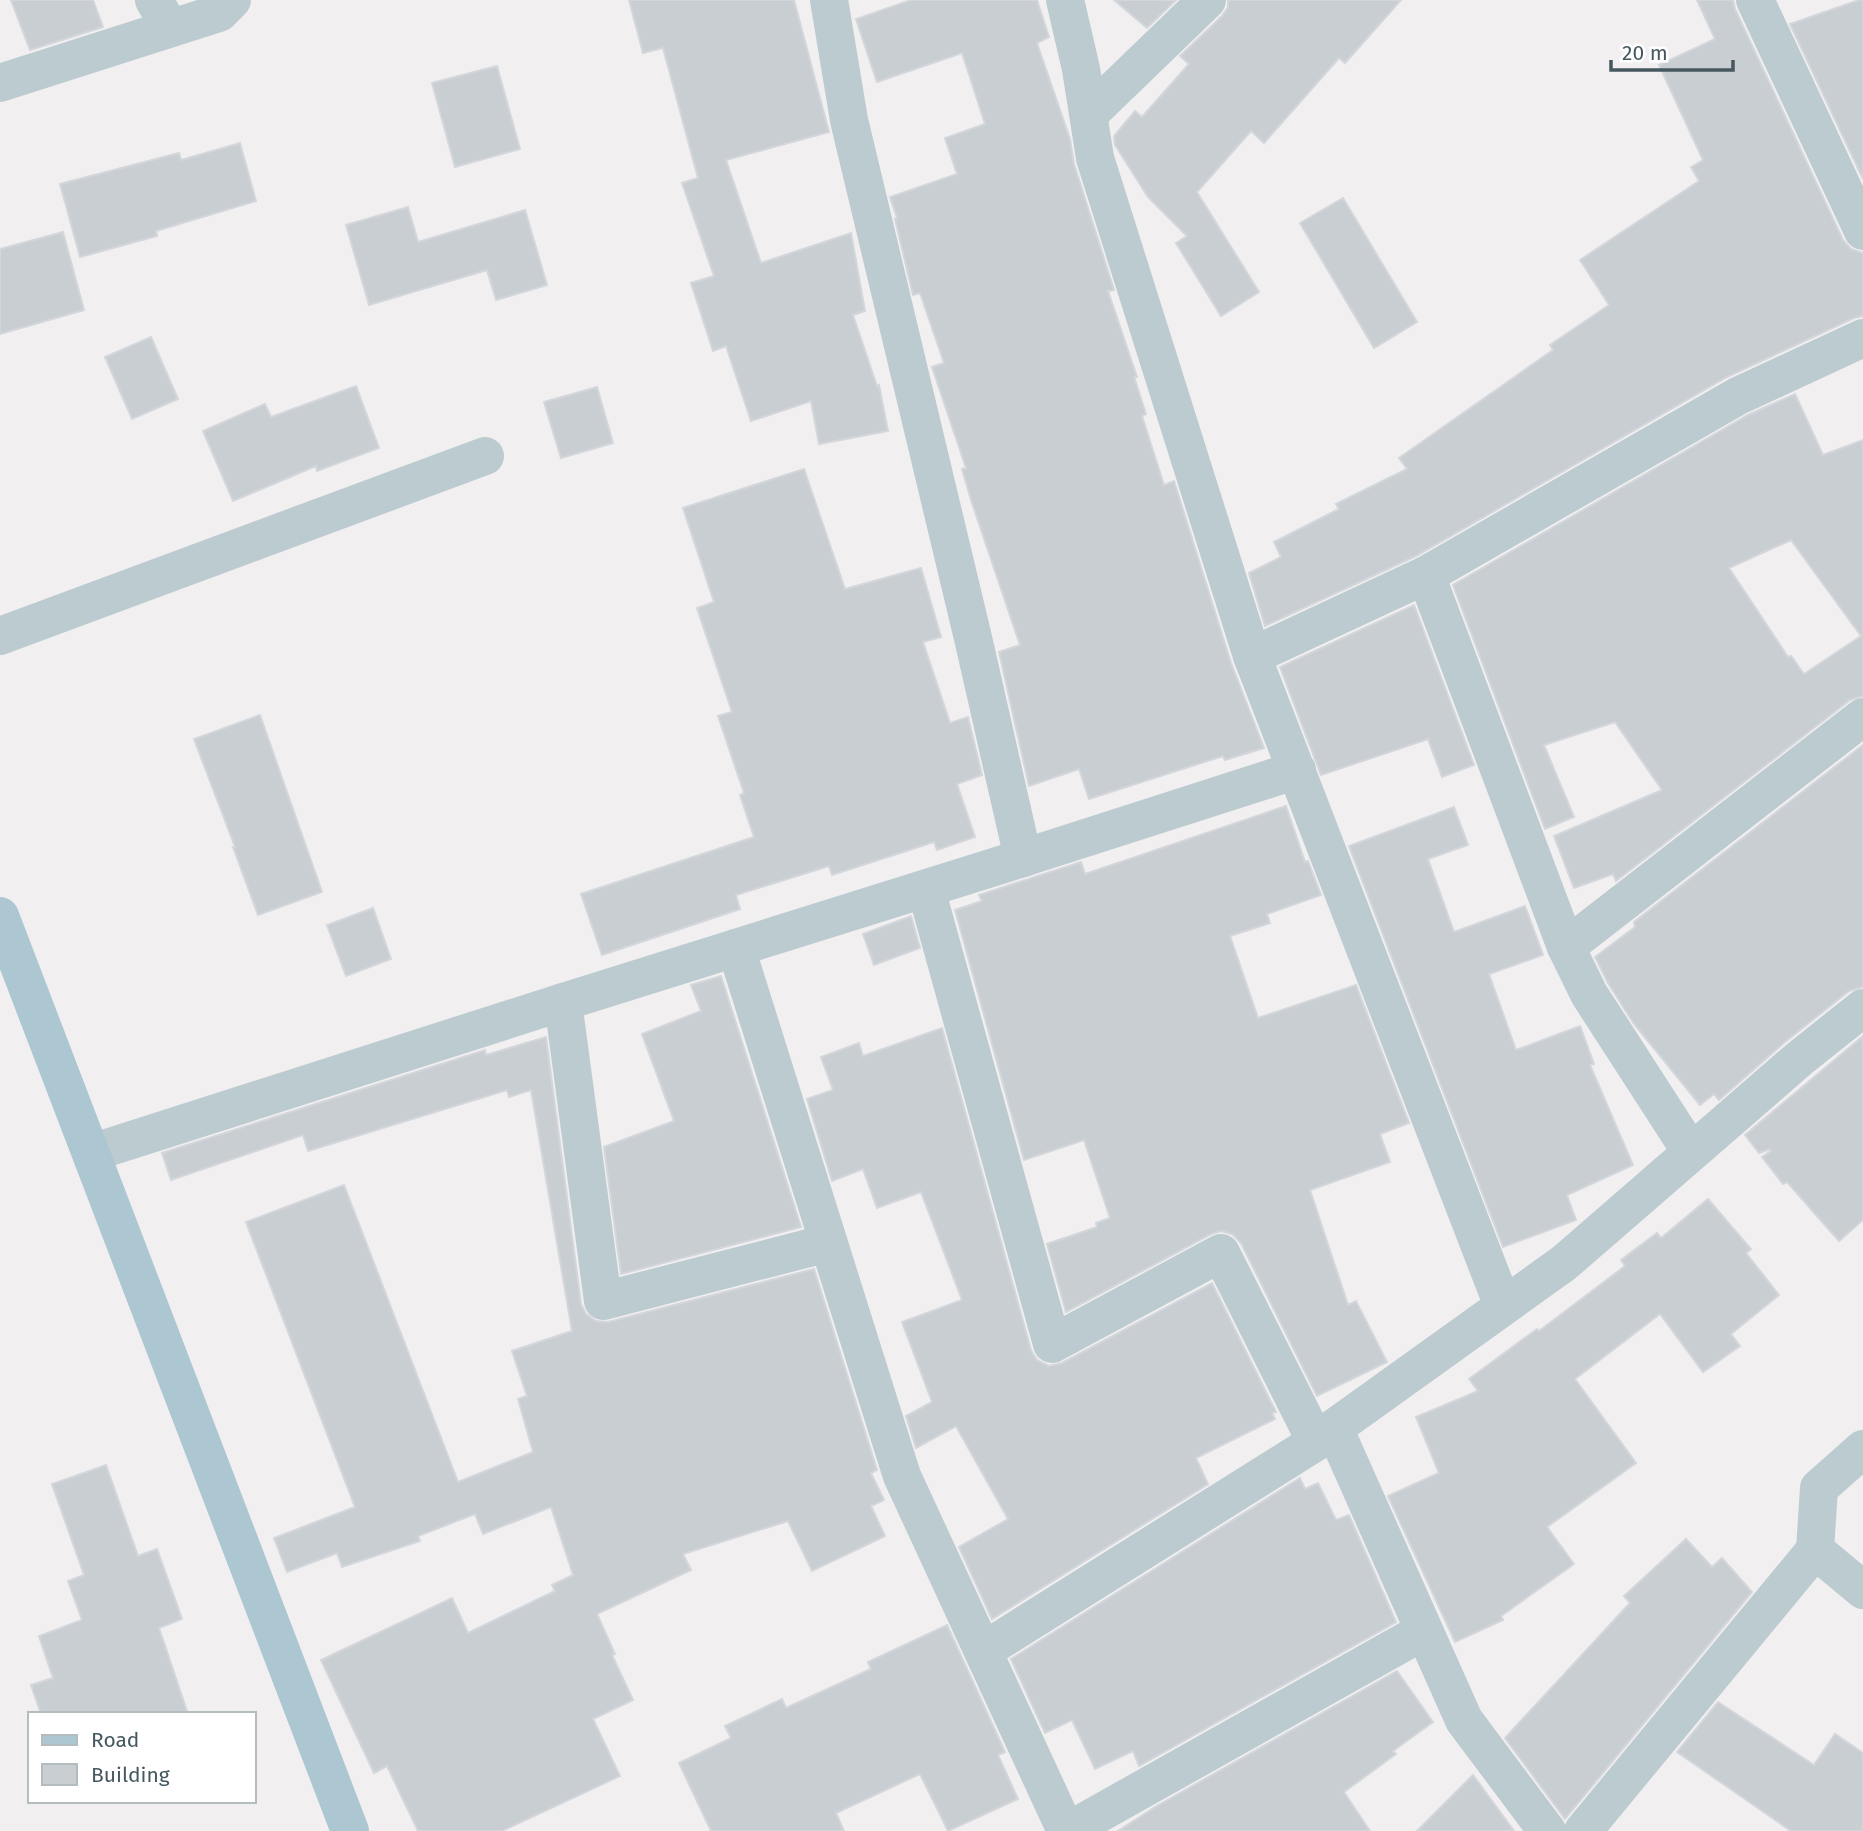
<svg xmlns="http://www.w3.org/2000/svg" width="1863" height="1831" font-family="'Fira Sans',sans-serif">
	<rect width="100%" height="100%" fill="#f2eff0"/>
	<g fill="#c9ced3" stroke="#d3d7dc" stroke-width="2" fill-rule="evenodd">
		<path d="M 11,0 L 93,0 L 103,27 L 30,50 Z"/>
		<path d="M 629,0 L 794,0 L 829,132 L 726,160 L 761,263 L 851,233 L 865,311 L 853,315 L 877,386 L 879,385 L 888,431 L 819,444 L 811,401 L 751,421 L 726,346 L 713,351 L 691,283 L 714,276 L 682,183 L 698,178 L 663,48 L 643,53 Z"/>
		<path d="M 911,0 L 1037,0 L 1049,37 L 1037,43 L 1070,139 L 1074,164 L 1114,290 L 1108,291 L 1137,377 L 1134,377 L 1146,414 L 1142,416 L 1164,485 L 1174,481 L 1231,663 L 1264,748 L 1225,760 L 1223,756 L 1089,799 L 1079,769 L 1029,786 L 999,652 L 1020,645 L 971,500 L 962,469 L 966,468 L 932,367 L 944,363 L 920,293 L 913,295 L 895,219 L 897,218 L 890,197 L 957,174 L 945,138 L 985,124 L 962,53 L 877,82 L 856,19 Z"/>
		<path d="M 1114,0 L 1176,0 L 1147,28 Z"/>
		<path d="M 1228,0 L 1401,0 L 1345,63 L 1339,58 L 1264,143 L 1251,131 L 1197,192 L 1259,292 L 1221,316 L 1176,243 L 1187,236 L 1148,197 L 1115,145 L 1114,136 L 1135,111 L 1142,117 L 1189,64 L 1180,56 L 1222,16 L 1228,7 Z"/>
		<path d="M 1697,0 L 1733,0 L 1735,9 L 1843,240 L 1851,249 L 1863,253 L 1863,316 L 1854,318 L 1727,377 L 1416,556 L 1265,626 L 1249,573 L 1281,557 L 1274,542 L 1339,509 L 1336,504 L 1407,469 L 1399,458 L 1553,350 L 1550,345 L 1609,305 L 1580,260 L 1699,181 L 1691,167 L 1703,160 L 1659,65 L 1715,39 Z"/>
		<path d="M 1859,0 L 1863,0 L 1863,179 L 1790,24 Z"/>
		<path d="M 497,66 L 520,149 L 455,167 L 432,83 Z"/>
		<path d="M 240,143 L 256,201 L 156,231 L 157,236 L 80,257 L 60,184 L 179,153 L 181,160 Z"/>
		<path d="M 1343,198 L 1417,322 L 1374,348 L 1300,223 Z"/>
		<path d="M 408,207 L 418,242 L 525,210 L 547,285 L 496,300 L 487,270 L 369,305 L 346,225 Z"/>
		<path d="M 63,232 L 84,310 L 0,334 L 0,249 Z"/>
		<path d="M 151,337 L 178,399 L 132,419 L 105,357 Z"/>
		<path d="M 356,386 L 379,448 L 317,471 L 316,466 L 233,501 L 203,431 L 265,404 L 271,417 Z"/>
		<path d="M 597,387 L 613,443 L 561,458 L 544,402 Z"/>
		<path d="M 1795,394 L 1823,455 L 1863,440 L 1863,696 L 1850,700 L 1616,881 L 1613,874 L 1574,888 L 1554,836 L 1662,790 L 1615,722 L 1544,745 L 1574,817 L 1545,829 L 1453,585 L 1748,415 ZM 1791,540 L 1861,636 L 1804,674 L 1791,656 L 1788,657 L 1729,568 Z"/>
		<path d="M 804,469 L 845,589 L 921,568 L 941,637 L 923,642 L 950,723 L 968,717 L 982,775 L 957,784 L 975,837 L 937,850 L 934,842 L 832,875 L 829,866 L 736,895 L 740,909 L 602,955 L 581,894 L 754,837 L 740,795 L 744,793 L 718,716 L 732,712 L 697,608 L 714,602 L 683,508 Z"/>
		<path d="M 1414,605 L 1474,765 L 1442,777 L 1428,739 L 1321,775 L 1280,667 Z"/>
		<path d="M 260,715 L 322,892 L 258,915 L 233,847 L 235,847 L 194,739 Z"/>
		<path d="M 1863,745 L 1863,987 L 1849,991 L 1785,1042 L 1719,1100 L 1714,1094 L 1700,1105 L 1634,1024 L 1608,983 L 1595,957 L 1635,927 L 1634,922 Z"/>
		<path d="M 1286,806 L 1305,862 L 1308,861 L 1321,895 L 1267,914 L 1270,923 L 1230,936 L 1258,1018 L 1356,985 L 1409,1123 L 1380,1134 L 1390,1162 L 1310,1190 L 1348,1305 L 1356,1301 L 1387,1362 L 1317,1396 L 1241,1243 L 1232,1234 L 1221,1231 L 1211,1234 L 1066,1312 L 1047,1244 L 1097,1227 L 1096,1223 L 1110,1218 L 1084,1140 L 1024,1160 L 955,910 L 982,901 L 979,895 L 1081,862 L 1085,874 Z"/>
		<path d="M 1454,807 L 1468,845 L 1428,859 L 1454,932 L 1525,906 L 1543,955 L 1489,974 L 1516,1050 L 1580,1026 L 1594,1064 L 1590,1065 L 1633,1165 L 1567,1195 L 1576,1220 L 1503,1247 L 1349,846 Z"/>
		<path d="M 373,908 L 391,959 L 346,976 L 327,925 Z"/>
		<path d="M 911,916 L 920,948 L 874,965 L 863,934 Z"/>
		<path d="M 721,976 L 801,1227 L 621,1274 L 604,1147 L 674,1121 L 642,1034 L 701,1011 L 691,985 Z"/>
		<path d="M 942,1028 L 1031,1350 L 1037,1360 L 1049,1366 L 1062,1363 L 1212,1283 L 1276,1412 L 1272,1413 L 1275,1419 L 1196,1458 L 1208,1484 L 992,1619 L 959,1547 L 1008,1519 L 956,1426 L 916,1448 L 906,1416 L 932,1402 L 902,1322 L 962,1300 L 921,1192 L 877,1208 L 863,1169 L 832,1181 L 807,1099 L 833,1090 L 821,1057 L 859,1043 L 863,1056 Z"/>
		<path d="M 1863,1036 L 1863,1220 L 1839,1241 L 1787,1182 L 1783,1184 L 1762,1157 L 1771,1151 L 1770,1149 L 1759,1153 L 1745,1135 Z"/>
		<path d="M 546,1037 L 581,1304 L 586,1314 L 596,1321 L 608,1322 L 814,1269 L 877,1470 L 871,1473 L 884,1500 L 871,1506 L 885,1536 L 812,1571 L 788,1521 L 683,1554 L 691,1570 L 597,1614 L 615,1654 L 612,1655 L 633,1700 L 593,1719 L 620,1776 L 502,1831 L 418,1831 L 387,1766 L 374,1773 L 321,1660 L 452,1598 L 468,1633 L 555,1591 L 552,1585 L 573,1575 L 551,1507 L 483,1534 L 475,1514 L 418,1536 L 420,1541 L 342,1567 L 337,1553 L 287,1572 L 274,1538 L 355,1507 L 246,1222 L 344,1185 L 458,1482 L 533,1452 L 518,1399 L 527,1396 L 512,1351 L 572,1331 L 531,1090 L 509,1097 L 507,1090 L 308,1151 L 303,1135 L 171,1180 L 162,1153 L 485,1050 L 486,1055 Z"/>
		<path d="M 1708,1199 L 1751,1249 L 1746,1253 L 1779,1295 L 1731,1334 L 1740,1346 L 1703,1372 L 1660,1314 L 1575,1379 L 1636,1463 L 1547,1527 L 1574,1564 L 1501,1616 L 1503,1620 L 1455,1642 L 1388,1496 L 1439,1473 L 1416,1417 L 1478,1391 L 1469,1379 L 1537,1329 L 1539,1331 L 1625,1266 L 1621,1260 L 1657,1233 L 1661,1238 Z"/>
		<path d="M 106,1465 L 138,1556 L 157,1549 L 182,1619 L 159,1628 L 188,1714 L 41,1714 L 31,1685 L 53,1678 L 39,1636 L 82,1620 L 68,1581 L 84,1575 L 52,1484 Z"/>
		<path d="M 1300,1478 L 1305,1489 L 1318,1483 L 1336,1520 L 1349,1515 L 1396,1622 L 1139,1766 L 1133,1751 L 1095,1769 L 1072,1720 L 1045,1733 L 1011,1659 Z"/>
		<path d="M 1686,1539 L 1712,1567 L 1722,1558 L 1752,1592 L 1565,1819 L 1505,1738 L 1630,1603 L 1624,1596 Z"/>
		<path d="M 947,1625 L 1005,1752 L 998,1755 L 1018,1799 L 948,1831 L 920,1774 L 836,1813 L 844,1831 L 711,1831 L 679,1763 L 731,1738 L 725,1726 L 782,1699 L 786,1708 L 871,1669 L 868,1662 Z"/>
		<path d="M 1397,1671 L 1433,1722 L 1393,1751 L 1396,1754 L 1344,1792 L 1370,1831 L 1118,1831 L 1155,1807 Z"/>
		<path d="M 1718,1702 L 1814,1765 L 1835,1734 L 1863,1753 L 1863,1831 L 1791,1831 L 1677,1752 Z"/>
		<path d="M 1473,1775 L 1514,1831 L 1417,1831 Z"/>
	</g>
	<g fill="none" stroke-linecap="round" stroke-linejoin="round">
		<g stroke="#bbcbd0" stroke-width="38">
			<path d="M 154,0 L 170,28"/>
			<path d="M 829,0 L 849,120 L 973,638 L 1023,858 L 1297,770"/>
			<path d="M 1065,0 L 1081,69 L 1095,158 L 1252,656 L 1503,1306"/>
			<path d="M 1755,0 L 1863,231"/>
			<path d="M 0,83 L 219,13 L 232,0"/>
			<path d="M 1089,114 L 1207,0"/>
			<path d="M 1863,338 L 1738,396 L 1426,575 L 1566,947 L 1863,717"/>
			<path d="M 0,636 L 485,456"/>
			<path d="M 1252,656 L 1426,575"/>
			<path d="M 926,889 L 1052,1344 L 1221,1253 L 1316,1442 L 1334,1428"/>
			<path d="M 1566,947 L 1589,994 L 1691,1152"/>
			<path d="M 736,948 L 902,1476 L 1066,1831"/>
			<path d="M 563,1002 L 603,1301 L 828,1243"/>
			<path d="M 91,1153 L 563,1002 L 1023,858"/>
			<path d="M 1863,1449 L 1819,1488 L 1815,1550 L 1863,1590"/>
			<path d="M 983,1651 L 1316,1442"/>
			<path d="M 1068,1831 L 1424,1631"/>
			<path d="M 1547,1831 L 1464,1720 L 1334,1428 L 1564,1263 L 1799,1059 L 1863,1008"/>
			<path d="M 1583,1831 L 1815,1550"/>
		</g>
		<path stroke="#acc7d1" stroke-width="38" d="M 0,916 L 350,1831"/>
	</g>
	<rect x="28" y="1712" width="228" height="91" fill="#ffffff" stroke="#b5bcbf" stroke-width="2"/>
	<rect x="42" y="1735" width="35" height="10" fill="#acc7d1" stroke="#b5bcbf" stroke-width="2"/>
	<text x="91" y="1747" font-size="21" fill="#45585f">Road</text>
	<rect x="42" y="1764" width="35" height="21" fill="#c9ced3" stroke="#b5bcbf" stroke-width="2"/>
	<text x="91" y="1782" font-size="21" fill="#45585f">Building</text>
	<path d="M1611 60v10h122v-10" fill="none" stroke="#45585f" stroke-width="3.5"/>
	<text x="1622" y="60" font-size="21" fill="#45585f" stroke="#ffffff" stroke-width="5" paint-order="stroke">20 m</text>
</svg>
